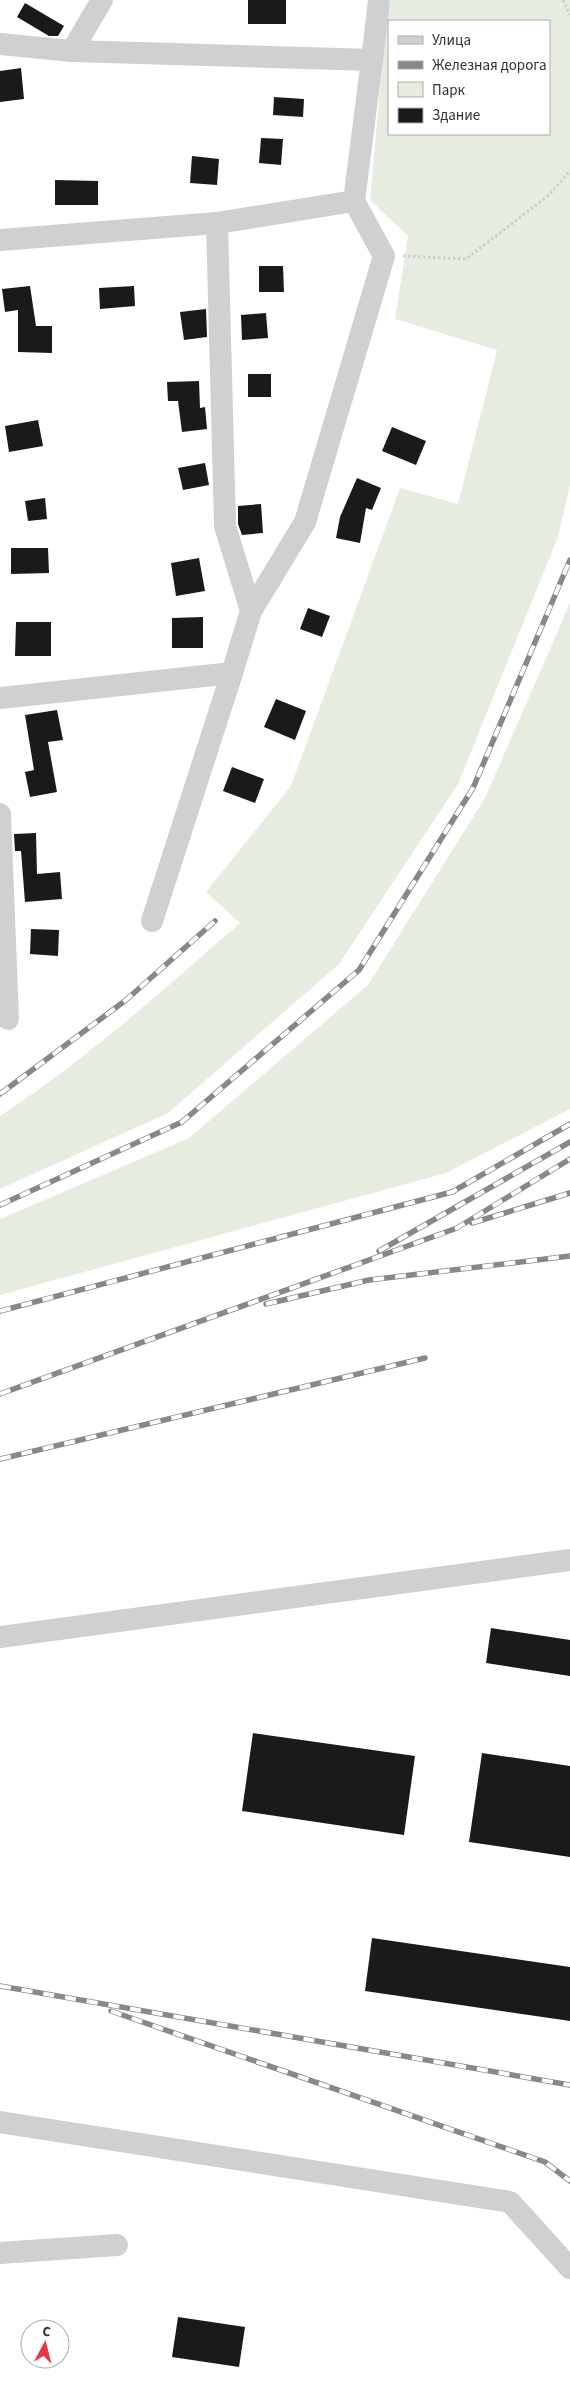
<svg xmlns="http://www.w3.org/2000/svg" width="570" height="2389" font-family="'Source Sans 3',sans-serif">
	<rect width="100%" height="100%" fill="#fff"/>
	<g fill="#e6ecdf" fill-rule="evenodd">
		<path d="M 388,0 L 570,0 L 570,485 L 558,537 L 458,784 L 339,964 L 168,1113 L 0,1189 L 0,1116 C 86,1060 163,990 240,923 L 206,892 L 291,786 L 400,488 L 458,504 L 497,350 L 395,319 L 408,236 L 370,200 ZM 389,21 L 549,21 L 549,134 L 389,134 Z"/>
		<path d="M 570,603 L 570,1109 L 446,1173 L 0,1295 L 0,1219 L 189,1138 L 368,985 L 485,798 Z"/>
	</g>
	<g fill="#1a1a1a">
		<rect x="248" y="0" width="38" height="24"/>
		<path d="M 25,3 L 64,26 L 58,36 L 49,36 L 17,17 Z"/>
		<path d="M 21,68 L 24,99 L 0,102 L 0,71 Z"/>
		<path d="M 274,97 L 304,99 L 303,117 L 273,115 Z"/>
		<path d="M 261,138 L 283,139 L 281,165 L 259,163 Z"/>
		<path d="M 192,156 L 219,159 L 217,185 L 190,183 Z"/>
		<path d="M 55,180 L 98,181 L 98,205 L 55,205 Z"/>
		<path d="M 259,266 L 283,266 L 284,292 L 259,292 Z"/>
		<path d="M 30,286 L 36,326 L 52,326 L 52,353 L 18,352 L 18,310 L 5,312 L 2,289 Z"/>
		<path d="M 134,286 L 135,306 L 100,309 L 99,288 Z"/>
		<path d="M 206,309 L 207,337 L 184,340 L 180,312 Z"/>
		<path d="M 266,313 L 268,338 L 242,340 L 241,315 Z"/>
		<rect x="248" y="374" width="23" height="23"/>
		<path d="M 199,381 L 200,408 L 205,407 L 207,429 L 182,432 L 178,401 L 168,401 L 167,382 Z"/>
		<path d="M 38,420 L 43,446 L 9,452 L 5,426 Z"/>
		<path d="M 392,427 L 426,441 L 416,465 L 382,451 Z"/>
		<path d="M 205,463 L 209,485 L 183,490 L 178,468 Z"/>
		<path d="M 357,478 L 381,488 L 372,510 L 366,508 L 360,543 L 336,538 L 340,517 Z"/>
		<path d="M 45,498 L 47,519 L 28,521 L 25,501 Z"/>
		<path d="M 261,504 L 263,533 L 242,535 L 238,524 L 238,506 Z"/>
		<path d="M 11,548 L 48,548 L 49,573 L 11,574 Z"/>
		<path d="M 199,558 L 205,591 L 176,596 L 171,563 Z"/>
		<path d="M 308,608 L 330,616 L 322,637 L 300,629 Z"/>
		<path d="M 203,617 L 203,648 L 172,648 L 172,618 Z"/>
		<path d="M 16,622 L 51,622 L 51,656 L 15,656 Z"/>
		<path d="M 276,699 L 306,711 L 295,740 L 264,727 Z"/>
		<path d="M 57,710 L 63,740 L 48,742 L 57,792 L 30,797 L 25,772 L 34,770 L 25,715 Z"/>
		<path d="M 232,767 L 264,779 L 255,803 L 223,791 Z"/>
		<path d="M 36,833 L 37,874 L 60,872 L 62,899 L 25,902 L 21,851 L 15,851 L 14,834 Z"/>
		<path d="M 31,929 L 59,930 L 58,956 L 30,954 Z"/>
		<path d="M 491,1628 L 570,1640 L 570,1676 L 486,1663 Z"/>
		<path d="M 253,1733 L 415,1756 L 404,1835 L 242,1811 Z"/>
		<path d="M 482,1753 L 570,1766 L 570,1857 L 469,1842 Z"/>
		<path d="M 372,1938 L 570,1967 L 570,2021 L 365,1991 Z"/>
		<path d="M 178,2317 L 245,2327 L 239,2367 L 172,2357 Z"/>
	</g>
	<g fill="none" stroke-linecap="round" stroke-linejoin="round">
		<g stroke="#cdcdcd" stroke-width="3" stroke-dasharray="2.5 2.5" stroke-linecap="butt">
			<path d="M 563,0 L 570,15"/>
			<path d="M 403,256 L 466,259 L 549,195 L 570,171"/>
		</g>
		<g stroke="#d0d0d0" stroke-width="22">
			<path d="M 0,44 L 72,51 L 372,60 L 379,0"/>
			<path d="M 72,51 L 102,0"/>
			<path d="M 217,223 L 225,526 L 251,611"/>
			<path d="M 0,240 L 217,223 L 354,201 L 372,60"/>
			<path d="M 0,698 L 232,673 L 251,611 L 305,522 L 384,256 L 354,201"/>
			<path d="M 0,814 L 8,1019"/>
			<path d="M 152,921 L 232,673"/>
			<path d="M 0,1637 L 570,1560"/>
			<path d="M 0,2122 L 510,2202 L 570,2268"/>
			<path d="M 0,2253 L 117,2245"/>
		</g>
		<defs>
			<g id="rail">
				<path d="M 0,1094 L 126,1000 L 215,921"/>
				<path d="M 0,1205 L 182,1122 L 359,970 L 473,788 L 570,560"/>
				<path d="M 472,1223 L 570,1193"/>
				<path d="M 379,1251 L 570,1142"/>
				<path d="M 266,1304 L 369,1280 L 570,1256"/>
				<path d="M 0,1311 L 452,1192 L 570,1124"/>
				<path d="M 0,1394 L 457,1228 L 570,1159"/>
				<path d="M 0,1459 L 425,1358"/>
				<path d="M 0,1986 L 570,2085"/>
				<path d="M 111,2011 L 545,2162 L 570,2181"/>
			</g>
		</defs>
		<use href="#rail" stroke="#888" stroke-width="5.5"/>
		<use href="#rail" stroke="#fff" stroke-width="4" stroke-dasharray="11" stroke-linecap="butt"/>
	</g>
	<rect x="388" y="20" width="162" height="115" fill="#ffffff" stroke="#adadad"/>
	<rect x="398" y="36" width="25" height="8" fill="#d0d0d0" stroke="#adadad"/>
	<text x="432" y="45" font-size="15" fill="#333333">Улица</text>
	<rect x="398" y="61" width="25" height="8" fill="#888888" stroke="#adadad"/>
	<text x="432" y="70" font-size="15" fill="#333333">Железная дорога</text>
	<rect x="398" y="82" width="25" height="15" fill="#e6ecdf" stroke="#adadad"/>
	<text x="432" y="95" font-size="15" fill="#333333">Парк</text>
	<rect x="398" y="108" width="25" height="15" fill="#1a1a1a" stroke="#adadad"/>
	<text x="432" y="120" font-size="15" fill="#333333">Здание</text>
	<g transform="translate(45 2344) rotate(7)"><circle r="24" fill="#ffffff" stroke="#adadad"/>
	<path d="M0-4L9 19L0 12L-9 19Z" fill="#e63946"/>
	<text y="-8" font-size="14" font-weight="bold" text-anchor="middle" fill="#333333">С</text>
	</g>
</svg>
